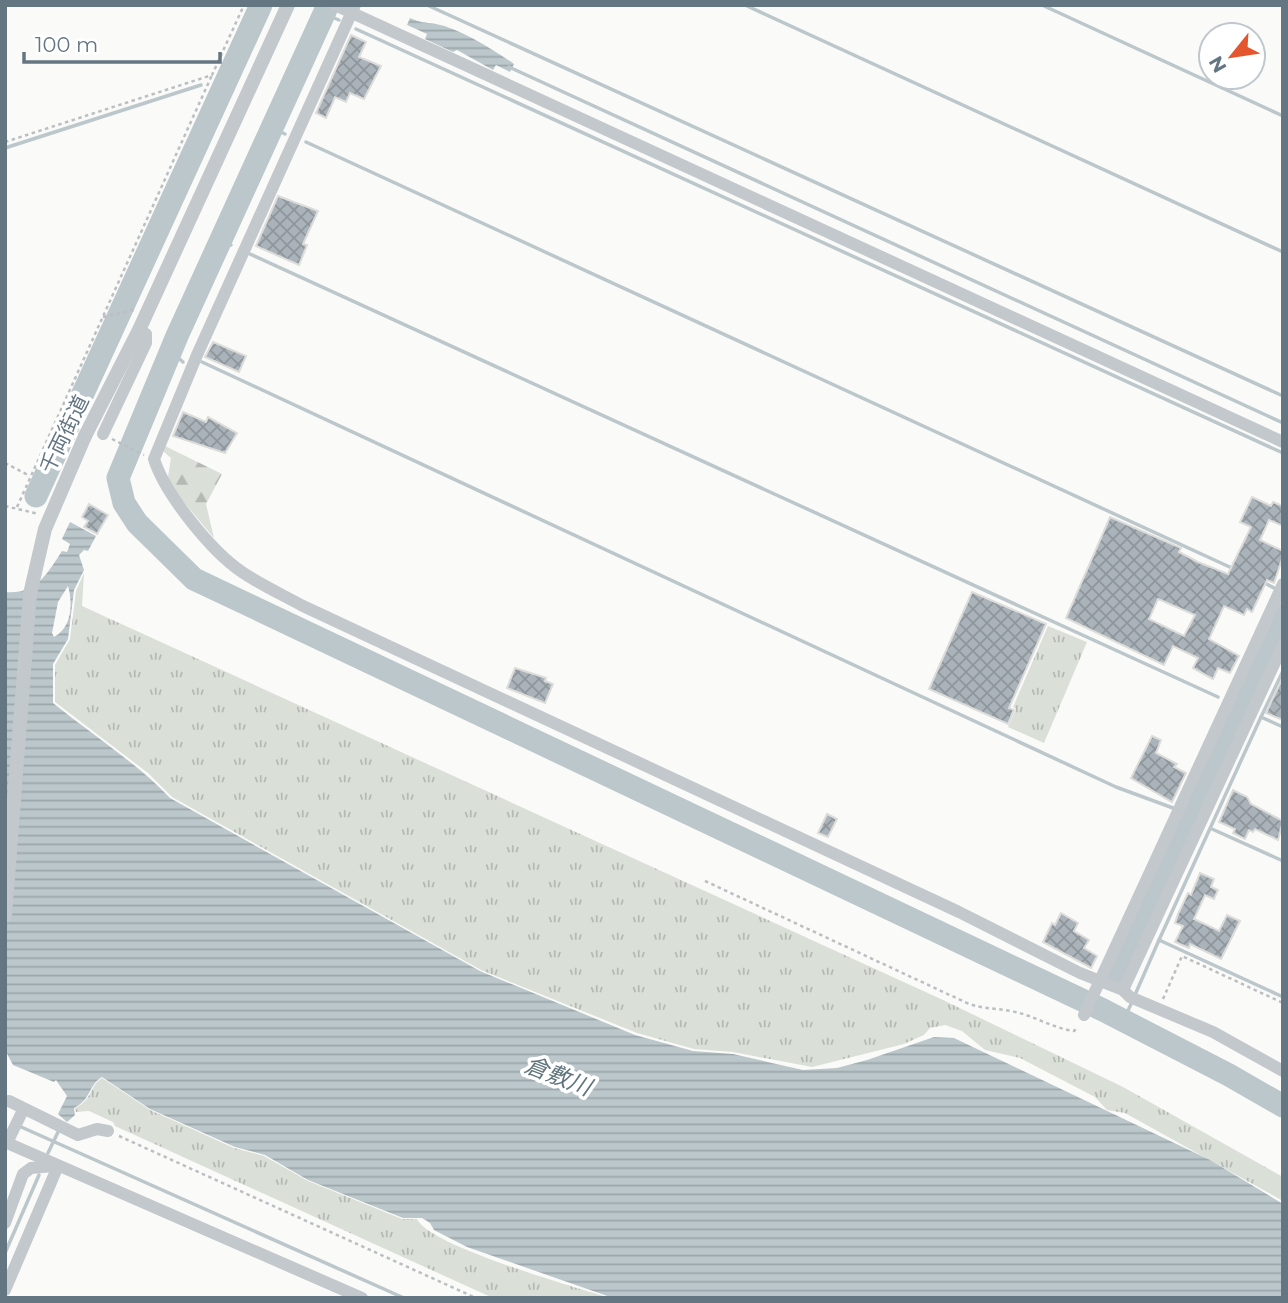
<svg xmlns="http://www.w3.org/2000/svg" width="1288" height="1303" font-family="Montserrat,'Noto Sans JP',sans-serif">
	<defs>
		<pattern id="grass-tufts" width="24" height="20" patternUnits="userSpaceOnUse" patternTransform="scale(1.75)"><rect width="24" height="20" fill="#dadfd7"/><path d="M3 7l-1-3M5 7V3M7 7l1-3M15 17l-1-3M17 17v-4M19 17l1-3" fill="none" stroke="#b4b9b4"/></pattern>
		<pattern id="forest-firs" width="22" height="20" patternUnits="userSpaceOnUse" patternTransform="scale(1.75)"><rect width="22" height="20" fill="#dadfd7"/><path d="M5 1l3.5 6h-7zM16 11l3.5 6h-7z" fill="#b4b9b4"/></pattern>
		<pattern id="water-rules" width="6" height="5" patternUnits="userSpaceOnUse" patternTransform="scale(1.75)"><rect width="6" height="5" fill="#bbc7cb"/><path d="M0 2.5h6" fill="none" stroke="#9ca6aa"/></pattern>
		<pattern id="building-cross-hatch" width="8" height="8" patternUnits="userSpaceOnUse" patternTransform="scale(1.75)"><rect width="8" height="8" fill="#aab3b9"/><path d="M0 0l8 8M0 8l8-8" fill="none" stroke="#8e969c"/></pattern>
	</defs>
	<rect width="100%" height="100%" fill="#fafaf8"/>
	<g fill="url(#grass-tufts)">
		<path d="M 84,573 L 82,606 L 943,1000 L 1123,1087 L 1283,1177 L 1283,1201 L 1125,1113 L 1107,1110 L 1095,1097 L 1020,1058 L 985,1050 L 962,1031 L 945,1025 L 930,1028 L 924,1035 L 904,1044 L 812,1067 L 733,1052 L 694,1049 L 637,1033 L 481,970 L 172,797 L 148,773 L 55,702 L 55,665 L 70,639 L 76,591 Z"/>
		<path d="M 1048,626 L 1087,642 L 1044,743 L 1008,727 L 1016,709 L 1013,707 Z"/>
		<path d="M 102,1078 L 150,1110 L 234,1148 L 264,1156 L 308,1181 L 402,1219 L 417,1219 C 429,1246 575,1287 610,1298 L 493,1298 L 115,1126 L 113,1122 L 89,1111 L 76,1112 L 75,1108 C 93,1100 89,1086 102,1078 Z"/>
	</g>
	<path fill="url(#forest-firs)" d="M 165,446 L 222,474 L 206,504 L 214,538 L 171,487 L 168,477 L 171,458 L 162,450 Z"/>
	<g fill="url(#water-rules)" fill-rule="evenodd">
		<path d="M 410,18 C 420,23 425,22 436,24 C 459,28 494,50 514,64 L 510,72 L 496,65 L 493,70 L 457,50 L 453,52 L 425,39 L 427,34 L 407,25 Z"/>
		<path d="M 70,522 L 96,536 L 88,551 L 84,550 L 79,555 L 84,570 L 74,590 L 68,639 L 53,664 L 53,703 C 92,735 136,762 170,798 L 480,971 L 635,1035 L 693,1051 L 733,1054 L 803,1070 L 837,1068 L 867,1060 L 934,1037 L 954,1038 L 1210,1160 L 1283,1204 L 1283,1298 L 613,1298 L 467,1247 L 434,1230 L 430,1223 L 422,1218 L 403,1218 L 308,1180 L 265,1155 L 235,1147 L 150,1109 L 102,1077 C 88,1085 92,1099 74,1108 L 75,1115 L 67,1122 L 58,1114 L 67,1096 L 56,1080 L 54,1082 L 13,1065 L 5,1050 L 5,592 C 36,595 47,574 62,551 L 67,552 L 70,544 L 62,539 ZM 68,586 C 73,603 72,628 54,637 L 52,633 L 58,602 Z"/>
	</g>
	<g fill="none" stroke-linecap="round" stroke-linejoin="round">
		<g stroke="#bbc7cb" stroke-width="3.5">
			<path d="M 427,5 L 1283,396"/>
			<path d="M 745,5 L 1283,252"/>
			<path d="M 1042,5 L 1283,116"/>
			<path d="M 324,14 L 339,20"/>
			<path d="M 356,29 L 1283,453"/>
			<path d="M 509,67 L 1283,423"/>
			<path d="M 217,93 L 221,94"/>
			<path d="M 272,128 L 285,134"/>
			<path d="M 306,142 L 1234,569"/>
			<path d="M 5,148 L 201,85"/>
			<path d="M 220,240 L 231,245"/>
			<path d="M 250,254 L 1218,697"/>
			<path d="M 170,351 L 183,362"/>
			<path d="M 202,362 L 1116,787 L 1173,808"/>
			<path d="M 1263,582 L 1274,588"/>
			<path d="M 1236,706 L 1240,708"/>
			<path d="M 1261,717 L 1283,671"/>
			<path d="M 1183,811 L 1189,820"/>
			<path d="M 1212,829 L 1283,861"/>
			<path d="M 1159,940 L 1261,717 L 1283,727"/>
			<path d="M 1124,1020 L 1159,940 L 1283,997"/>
			<path d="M 19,1126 L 404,1298"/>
			<path d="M 48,1153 L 59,1130"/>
			<path d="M 5,1253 L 39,1175"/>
		</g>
		<g stroke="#bbc7cb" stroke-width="23">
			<path d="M 328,5 L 177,336 L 118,478 L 124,503 L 137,523 L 194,579 L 1103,1010 L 1229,1075 L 1283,1106"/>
			<path d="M 36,496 L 261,5"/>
			<path d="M 1117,980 L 1283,615"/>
		</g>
	</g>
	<g fill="url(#building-cross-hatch)" stroke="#dcdcda" stroke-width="2" fill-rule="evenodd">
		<path d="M 351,35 L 366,42 L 359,57 L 381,66 L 364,99 L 350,93 L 346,102 L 335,97 L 326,118 L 316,113 Z"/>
		<path d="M 278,196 L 318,211 L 303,244 L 307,245 L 299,265 L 256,246 Z"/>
		<path d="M 213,342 L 246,356 L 239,372 L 205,357 Z"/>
		<path d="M 183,412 L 206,422 L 208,417 L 237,433 L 225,453 L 173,436 Z"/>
		<path d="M 1252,497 L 1271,506 L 1273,502 L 1283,506 L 1283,526 L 1269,520 L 1260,540 L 1283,551 L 1283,556 L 1274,583 L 1267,580 L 1252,612 L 1247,609 L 1244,615 L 1224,606 L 1209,639 L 1239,656 L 1230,673 L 1218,668 L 1213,679 L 1193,668 L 1198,658 L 1173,646 L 1164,665 L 1066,618 L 1110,517 L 1181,548 L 1179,552 L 1198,562 L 1228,574 L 1251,527 L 1240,522 ZM 1158,599 L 1195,615 L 1184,636 L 1149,619 Z"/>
		<path d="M 89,504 L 108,515 L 97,534 L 84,527 L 88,521 L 82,517 Z"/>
		<path d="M 972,592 L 1046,624 L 1009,708 L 1014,710 L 1008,724 L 929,689 Z"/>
		<path d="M 515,668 L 546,678 L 545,681 L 553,684 L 545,703 L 507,688 Z"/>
		<path d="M 1283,677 L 1283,720 L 1266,713 Z"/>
		<path d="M 1152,736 L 1161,740 L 1156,753 L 1177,764 L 1174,767 L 1186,773 L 1172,802 L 1131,778 Z"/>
		<path d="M 1233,790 L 1247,797 L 1251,804 L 1283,821 L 1278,840 L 1255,829 L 1253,832 L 1249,830 L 1245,839 L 1233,833 L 1235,829 L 1219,822 Z"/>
		<path d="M 827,814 L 837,819 L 828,837 L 818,833 Z"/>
		<path d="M 1200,873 L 1214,879 L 1211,887 L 1218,890 L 1214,899 L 1205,895 L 1194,919 L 1219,931 L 1227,915 L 1240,921 L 1221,959 L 1190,944 L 1189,948 L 1175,942 L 1183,926 L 1175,923 L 1178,914 L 1188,893 L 1191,895 Z"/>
		<path d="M 1061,913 L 1078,923 L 1074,931 L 1089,940 L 1084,948 L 1097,956 L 1091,968 L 1043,942 L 1052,923 L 1055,925 Z"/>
	</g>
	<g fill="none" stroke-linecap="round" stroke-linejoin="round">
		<g stroke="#bbbfc2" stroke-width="2.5" stroke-dasharray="3.5 3.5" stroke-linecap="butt">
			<path d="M 5,142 L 212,75 L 244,5"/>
			<path d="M 103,317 L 134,310"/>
			<path d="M 112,439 L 144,455"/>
			<path d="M 5,463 L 30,476"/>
			<path d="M 5,506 L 39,514"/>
			<path d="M 17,507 L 212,75"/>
			<path d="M 705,881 L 967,1003 C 982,1009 995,1008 1011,1011 C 1033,1015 1052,1028 1074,1031 L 1078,1027"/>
			<path d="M 1163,999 L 1182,956 L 1283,1003"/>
			<path d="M 119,1136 L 476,1298"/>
		</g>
		<g stroke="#c3c8cc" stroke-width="12">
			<path d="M 335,5 L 1283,442"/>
			<path d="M 355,5 L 197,355 L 154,459 C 165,494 211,551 242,572 C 261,585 283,595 303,606 L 959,912 L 1080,973 L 1123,990 L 1130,997 L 1213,1032 L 1283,1071"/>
			<path d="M 103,434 L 146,343 L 146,334 L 139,330"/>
			<path d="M 1123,990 L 1283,645"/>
			<path d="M 1084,1015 L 1283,584"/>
			<path d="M 9,1101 L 78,1135 L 97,1129 L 108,1131"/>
			<path d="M 5,1142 L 362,1298"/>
			<path d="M 7,1143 L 23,1110"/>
			<path d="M 5,1223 L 23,1174 L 31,1168 L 54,1166"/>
			<path d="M 5,1290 L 58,1166"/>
		</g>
		<path stroke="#c3c8cc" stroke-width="14" d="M 85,436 L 139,330 L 288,5"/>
		<path stroke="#c3c8cc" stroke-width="14" d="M 5,916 L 30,594 L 45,529 L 85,436"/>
	</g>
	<g text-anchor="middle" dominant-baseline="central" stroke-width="7" stroke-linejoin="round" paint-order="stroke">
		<g font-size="21" fill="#657683" stroke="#fff">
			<text transform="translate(64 434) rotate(-64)">千両街道</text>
		</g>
		<g font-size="23" font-style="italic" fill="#60757c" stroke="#fff">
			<text transform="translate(558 1076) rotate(21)">倉敷川</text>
		</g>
	</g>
	<rect width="1288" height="1303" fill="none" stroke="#657683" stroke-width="14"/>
	<g transform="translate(1232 56) rotate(240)"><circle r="33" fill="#ffffff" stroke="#c1c8cd" stroke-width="2"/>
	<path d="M0-5L12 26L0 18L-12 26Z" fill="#e4572e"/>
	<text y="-10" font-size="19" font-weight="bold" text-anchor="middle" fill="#657683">N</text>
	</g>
	<path d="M24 52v10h196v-10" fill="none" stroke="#657683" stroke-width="3.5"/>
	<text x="35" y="52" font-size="21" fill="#657683" stroke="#ffffff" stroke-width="5" paint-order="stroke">100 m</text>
</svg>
